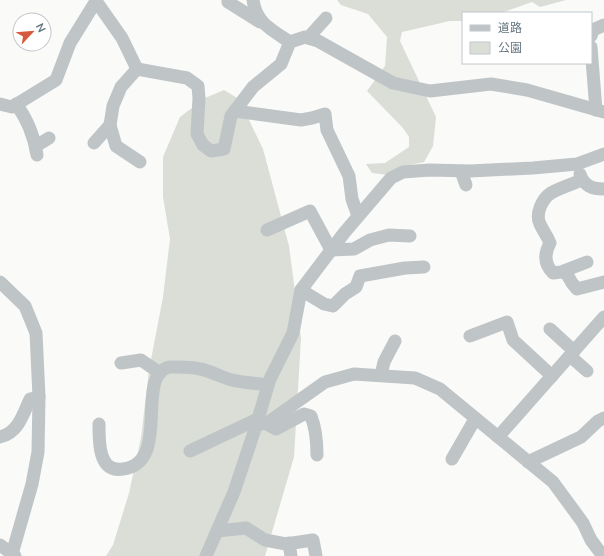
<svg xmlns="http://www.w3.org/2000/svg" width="604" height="556" font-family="'Nunito Sans','Noto Sans JP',sans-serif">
	<rect width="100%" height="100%" fill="#fafaf8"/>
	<g fill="#daded7">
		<path d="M 337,0 L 566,0 L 540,7 L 532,2 L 501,13 L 463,13 L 463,21 L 450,21 L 402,32 L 400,41 L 436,117 L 433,146 L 424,162 L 406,166 L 389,175 L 372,173 L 366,164 L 385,163 L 409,147 L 409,137 L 403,128 L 367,91 L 385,66 L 387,37 L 368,14 L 341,5 Z"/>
		<path d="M 224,90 L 239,99 L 263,149 L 289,246 L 301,338 L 294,457 L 265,556 L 106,556 L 113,545 L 129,493 L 141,438 L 149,370 L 163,297 L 170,239 L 163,197 L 163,157 L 180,117 L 205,98 Z"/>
	</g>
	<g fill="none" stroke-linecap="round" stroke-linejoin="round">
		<g stroke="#bfc4c7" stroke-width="13">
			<path d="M 228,0 L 228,2 L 260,22"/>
			<path d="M 253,0 C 256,23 272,30 290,42"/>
			<path d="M 591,36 L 593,30 L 604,25"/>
			<path d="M 308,38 L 326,18"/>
			<path d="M 591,47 L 596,110"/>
			<path d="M 137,69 L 187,78 L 198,86 L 199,98 L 197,134 L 203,145 L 211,151 L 224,149 L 231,116 L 253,87 L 281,64 L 290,42 L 305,37 L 318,41 L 393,83 L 430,91 L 491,84 L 527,90 L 604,112"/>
			<path d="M 0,104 L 12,107 L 56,80 L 70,43 L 96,1 L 122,38 L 137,69 L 121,87 L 113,106 L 110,125 L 116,146 L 140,162"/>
			<path d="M 16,104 C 28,120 34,136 37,155"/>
			<path d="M 235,111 L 301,120 L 312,118 L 325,114 L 327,130 L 349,176 L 352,199 L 358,216"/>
			<path d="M 94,143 L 110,125"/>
			<path d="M 36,146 L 49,138"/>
			<path d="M 461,171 L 466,185"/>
			<path d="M 580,174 C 584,186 592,189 604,189"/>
			<path d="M 582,180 C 572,184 560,188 551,193 C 542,199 535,214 540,224 C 543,231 547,235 550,243 C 544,254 544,264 553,273 L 561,272 L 587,262"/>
			<path d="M 267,230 L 310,211 L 331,250 L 354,249 L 370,240 L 389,235 L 410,236"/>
			<path d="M 565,271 L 572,283 L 577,289 L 604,282"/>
			<path d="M 0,282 L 25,306 L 36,333 L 39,397 L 38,452 L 32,484 L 12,554"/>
			<path d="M 301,290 L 324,304 L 333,306 L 345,294 L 356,287 L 360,276 L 405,268 L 424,267"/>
			<path d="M 550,329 L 574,351"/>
			<path d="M 470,336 L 507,322 L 513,340 L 552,376"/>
			<path d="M 570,356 L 587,371"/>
			<path d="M 121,363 L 141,360 L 160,373"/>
			<path d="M 381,375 L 384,362 L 395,341"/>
			<path d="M 265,423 L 276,429 L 304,414 L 311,416 C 316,429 317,441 317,455"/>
			<path d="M 99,424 C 99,441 98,473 123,469 C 172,463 134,376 169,367 C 172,367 176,367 178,367 C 185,367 193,367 200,369 C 211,371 221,377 232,380 C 243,383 256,383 268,385"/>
			<path d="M 256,426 L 270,421 L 325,382 L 354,374 L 415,378 L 440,389 L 553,482 L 583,523 L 591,540 L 603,556"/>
			<path d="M 0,437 C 18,433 23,415 30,399 L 39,397"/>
			<path d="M 498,437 L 604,317"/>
			<path d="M 190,451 L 258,419"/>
			<path d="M 452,459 L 475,419"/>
			<path d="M 528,462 L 581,437 L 598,421 L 604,418"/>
			<path d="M 217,531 L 246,528 L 265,540 L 286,544 L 313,540 L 316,556"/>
			<path d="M 289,543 L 291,556"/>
			<path d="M 0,545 L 15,556"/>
			<path d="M 206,556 L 234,492 L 256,426 L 270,379 L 293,333 L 301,290 L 344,233 L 391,178 L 403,172 L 430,170 L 470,171 L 533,168 L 577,164 L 604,154"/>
		</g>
	</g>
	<rect x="462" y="12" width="130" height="52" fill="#ffffff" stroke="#c2c8cc"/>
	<rect x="470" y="25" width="20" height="6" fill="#bfc4c7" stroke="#c2c8cc"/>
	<text x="498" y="32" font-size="12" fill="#667680">道路</text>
	<rect x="470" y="42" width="20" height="12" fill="#daded7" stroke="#c2c8cc"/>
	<text x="498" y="52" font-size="12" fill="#667680">公園</text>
	<g transform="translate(32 32) rotate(64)"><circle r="19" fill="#ffffff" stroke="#c2c8cc"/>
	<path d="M0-3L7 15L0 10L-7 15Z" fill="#d55a3d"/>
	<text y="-6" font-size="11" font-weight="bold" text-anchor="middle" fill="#667680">N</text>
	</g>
</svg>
